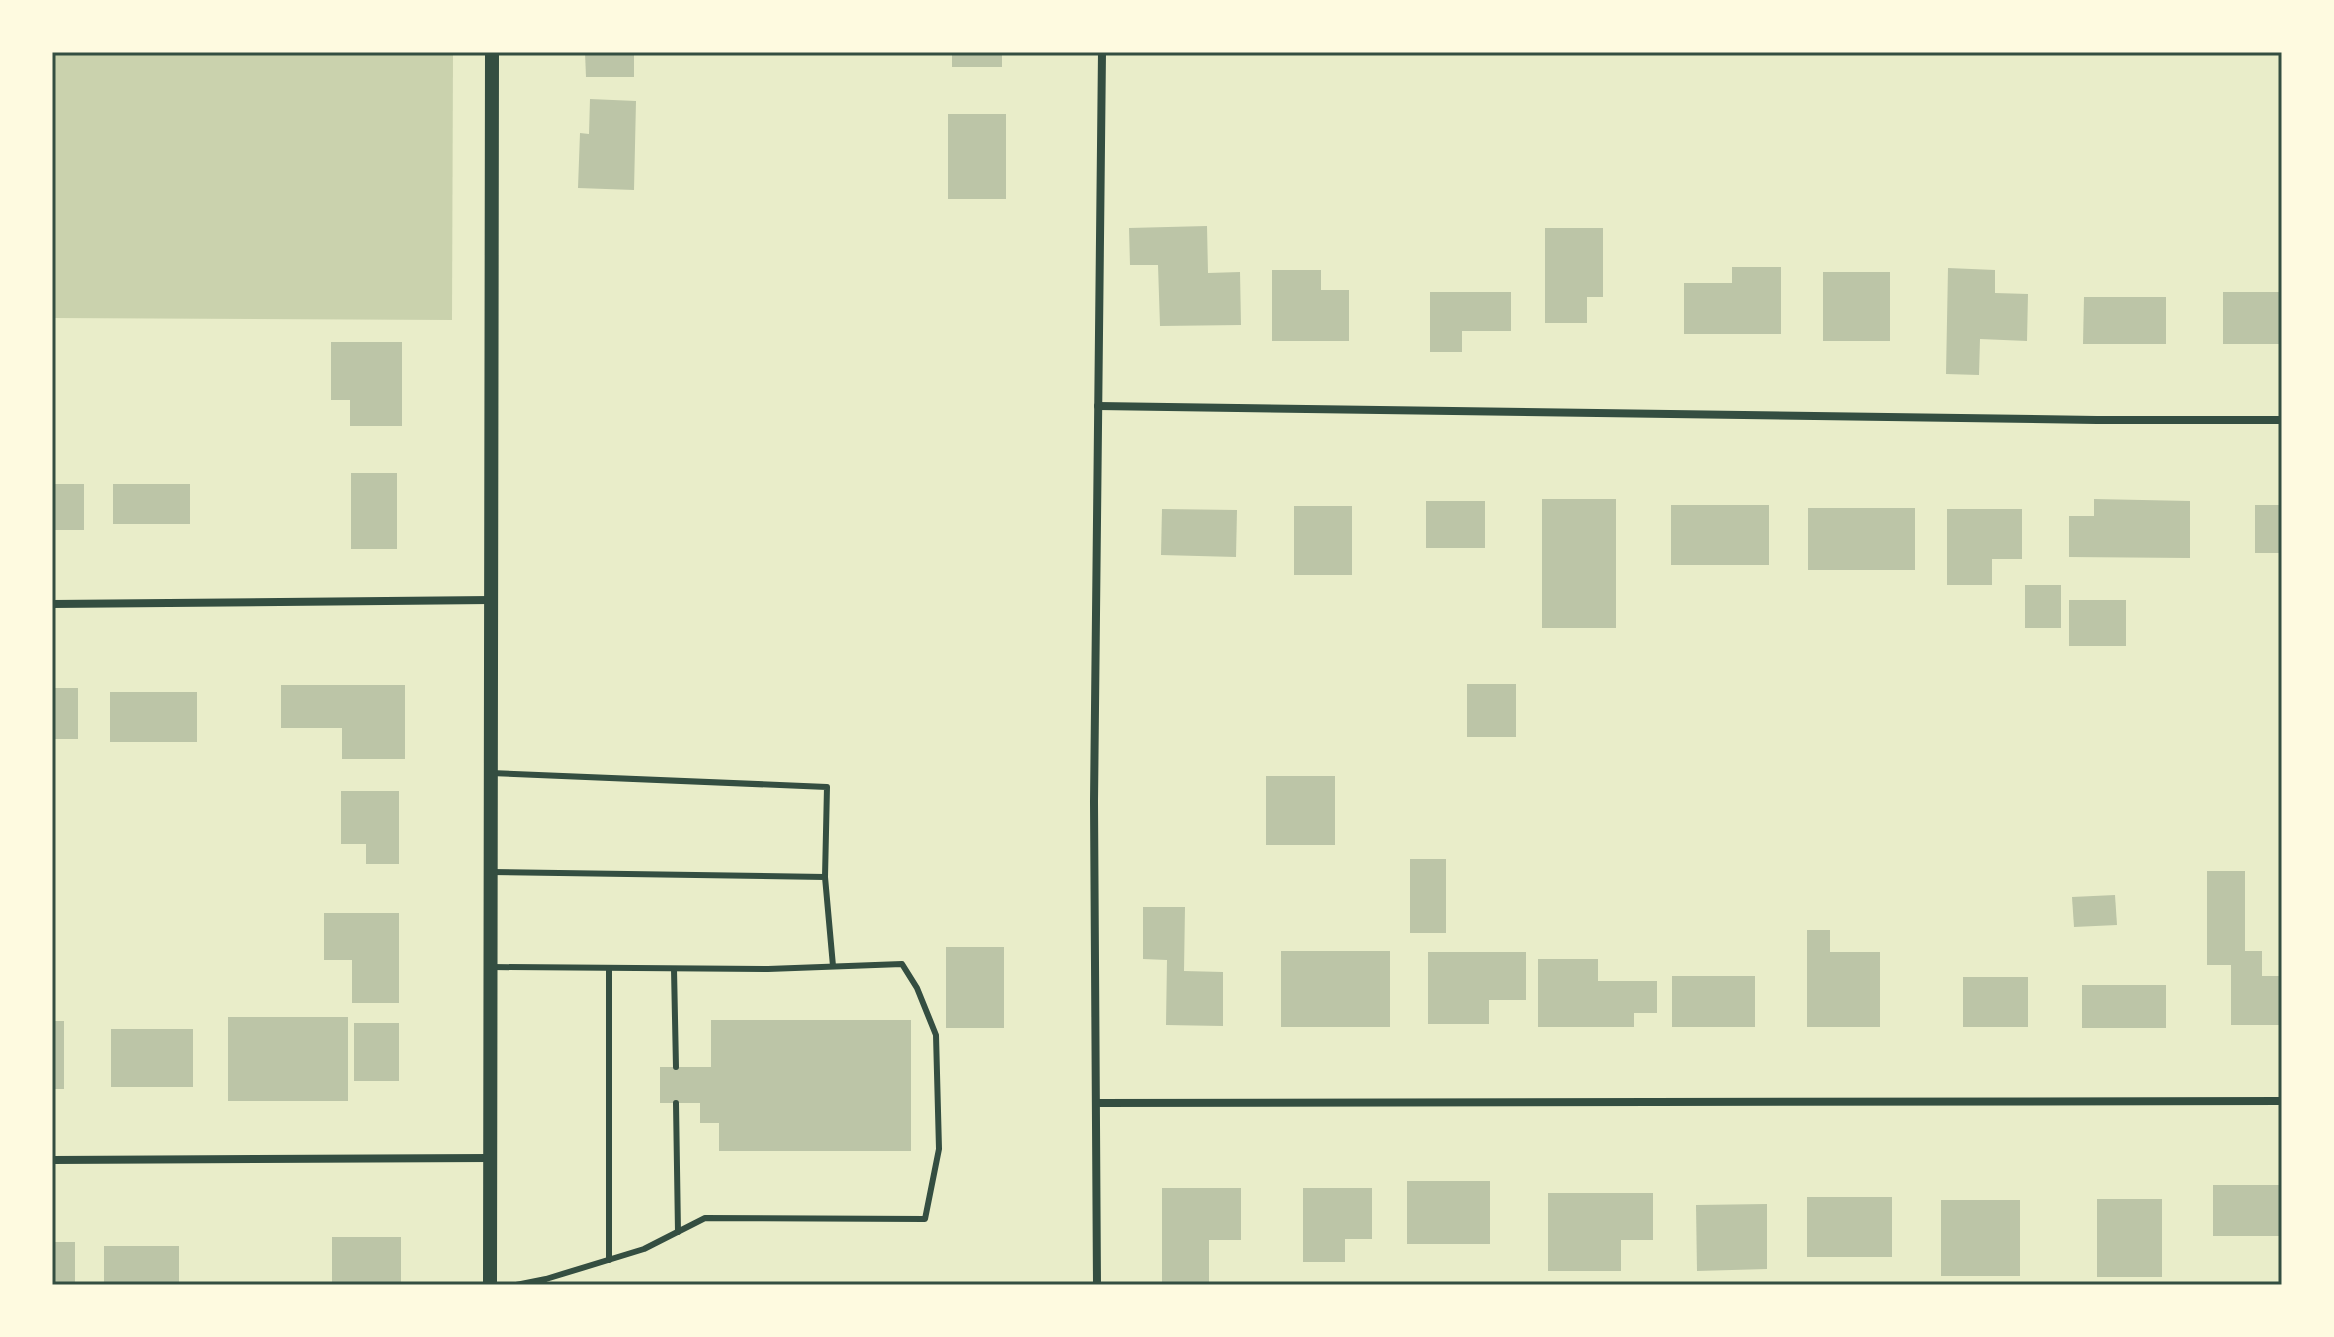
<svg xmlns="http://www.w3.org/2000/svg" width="2334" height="1337" font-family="Karla,sans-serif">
	<rect width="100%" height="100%" fill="#e9edc9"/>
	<path fill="#cad2ad" d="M 52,52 L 453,52 L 452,320 L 52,318 Z"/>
	<g fill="#bcc5a7">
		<path d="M 585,52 L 634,52 L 634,77 L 586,77 Z"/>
		<rect x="952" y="52" width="50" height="15"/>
		<path d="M 590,99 L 636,101 L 634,190 L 578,188 L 580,133 L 589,134 Z"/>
		<rect x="948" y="114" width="58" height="85"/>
		<path d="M 1207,226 L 1208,273 L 1240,272 L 1241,325 L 1160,326 L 1158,265 L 1130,265 L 1129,228 Z"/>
		<path d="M 1545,228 L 1603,228 L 1603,297 L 1587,297 L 1587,323 L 1545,323 Z"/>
		<path d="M 1732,267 L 1781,267 L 1781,334 L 1684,334 L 1684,283 L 1732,283 Z"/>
		<path d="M 1948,268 L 1995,270 L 1995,293 L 2028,294 L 2027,341 L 1980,339 L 1979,375 L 1946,374 Z"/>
		<path d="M 1272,270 L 1321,270 L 1321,290 L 1349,290 L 1349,341 L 1272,341 Z"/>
		<rect x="1823" y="272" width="67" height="69"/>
		<path d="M 1430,292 L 1511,292 L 1511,331 L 1462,331 L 1462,352 L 1430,352 Z"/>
		<rect x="2223" y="292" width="59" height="52"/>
		<path d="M 2084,297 L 2166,297 L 2166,344 L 2083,344 Z"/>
		<path d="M 331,342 L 402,342 L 402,426 L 350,426 L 350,400 L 331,400 Z"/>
		<rect x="351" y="473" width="46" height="76"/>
		<rect x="52" y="484" width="32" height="46"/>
		<rect x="113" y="484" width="77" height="40"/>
		<rect x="1542" y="499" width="74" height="129"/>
		<path d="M 2094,499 L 2190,501 L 2190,558 L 2069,557 L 2069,516 L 2094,516 Z"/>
		<rect x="1426" y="501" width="59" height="47"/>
		<rect x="1671" y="505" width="98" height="60"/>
		<rect x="2255" y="505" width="27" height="48"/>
		<rect x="1294" y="506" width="58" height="69"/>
		<rect x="1808" y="508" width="107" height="62"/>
		<path d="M 1162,509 L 1237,510 L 1236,557 L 1161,555 Z"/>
		<path d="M 1947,509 L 2022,509 L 2022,559 L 1992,559 L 1992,585 L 1947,585 Z"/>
		<rect x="2025" y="585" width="36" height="43"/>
		<rect x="2069" y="600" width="57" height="46"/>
		<rect x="1467" y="684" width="49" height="53"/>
		<path d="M 281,685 L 405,685 L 405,759 L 342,759 L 342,728 L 281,728 Z"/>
		<rect x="52" y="688" width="26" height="51"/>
		<rect x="110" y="692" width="87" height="50"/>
		<rect x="1266" y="776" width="69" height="69"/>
		<path d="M 341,791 L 399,791 L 399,864 L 366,864 L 366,844 L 341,844 Z"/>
		<rect x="1410" y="859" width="36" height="74"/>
		<path d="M 2207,871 L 2245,871 L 2245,951 L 2262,951 L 2262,976 L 2282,976 L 2282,1025 L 2231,1025 L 2231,965 L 2207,965 Z"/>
		<path d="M 2115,895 L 2117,925 L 2074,927 L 2072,897 Z"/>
		<path d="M 1143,907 L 1185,907 L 1184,971 L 1223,972 L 1223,1026 L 1166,1025 L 1167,960 L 1143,959 Z"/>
		<path d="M 324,913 L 399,913 L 399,1003 L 352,1003 L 352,960 L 324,960 Z"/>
		<path d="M 1807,930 L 1830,930 L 1830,952 L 1880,952 L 1880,1027 L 1807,1027 Z"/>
		<rect x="946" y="947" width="58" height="81"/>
		<rect x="1281" y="951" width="109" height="76"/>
		<path d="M 1428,952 L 1526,952 L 1526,1000 L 1489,1000 L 1489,1024 L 1428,1024 Z"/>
		<path d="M 1538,959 L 1598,959 L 1598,981 L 1657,981 L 1657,1013 L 1634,1013 L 1634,1027 L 1538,1027 Z"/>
		<rect x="1672" y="976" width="83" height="51"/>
		<rect x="1963" y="977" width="65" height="50"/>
		<rect x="2082" y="985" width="84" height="43"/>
		<rect x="228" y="1017" width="120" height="84"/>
		<path d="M 711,1020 L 911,1020 L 911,1151 L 719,1151 L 719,1123 L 700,1123 L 700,1103 L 660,1103 L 660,1067 L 711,1067 Z"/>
		<rect x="52" y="1021" width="12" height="68"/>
		<rect x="354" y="1023" width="45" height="58"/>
		<rect x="111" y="1029" width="82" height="58"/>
		<rect x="1407" y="1181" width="83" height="63"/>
		<rect x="2213" y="1185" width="69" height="51"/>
		<path d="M 1162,1188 L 1241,1188 L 1241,1240 L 1209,1240 L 1209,1285 L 1162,1285 Z"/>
		<path d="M 1303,1188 L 1372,1188 L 1372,1239 L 1345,1239 L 1345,1262 L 1303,1262 Z"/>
		<path d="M 1548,1193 L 1653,1193 L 1653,1240 L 1621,1240 L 1621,1271 L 1548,1271 Z"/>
		<rect x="1807" y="1197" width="85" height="60"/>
		<rect x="2097" y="1199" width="65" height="78"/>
		<rect x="1941" y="1200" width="79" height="76"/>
		<path d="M 1767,1204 L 1767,1269 L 1697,1271 L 1696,1205 Z"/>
		<rect x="332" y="1237" width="69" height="48"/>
		<rect x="52" y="1242" width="23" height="43"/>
		<rect x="104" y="1246" width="75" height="39"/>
	</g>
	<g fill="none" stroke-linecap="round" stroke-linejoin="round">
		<g stroke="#344e41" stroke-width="6">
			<path d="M 491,773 L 827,787 L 825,877"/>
			<path d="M 491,872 L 825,877 L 833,966"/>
			<path d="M 492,967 L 768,969 L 902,964 L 917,988 L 936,1035 L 939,1149 L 925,1219 L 705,1218 L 644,1249 L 546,1279 L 516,1285"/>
			<path d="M 609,969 L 609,1260"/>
			<path d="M 674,969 L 676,1067"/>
			<path d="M 676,1103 L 678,1232"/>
		</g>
		<g stroke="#344e41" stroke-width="8">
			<path d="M 1098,406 L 2097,420 L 2282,420"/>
			<path d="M 52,604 L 491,600"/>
			<path d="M 1096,1103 L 2282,1101"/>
			<path d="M 52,1160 L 490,1158"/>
			<path d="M 1097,1285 L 1094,802 L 1102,52"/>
		</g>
		<path stroke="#344e41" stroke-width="14" d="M 490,1285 L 492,52"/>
	</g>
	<rect width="2334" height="1337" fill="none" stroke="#fefae0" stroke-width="108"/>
	<rect x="54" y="54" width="2226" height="1229" fill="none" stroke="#344e41" stroke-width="3"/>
</svg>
